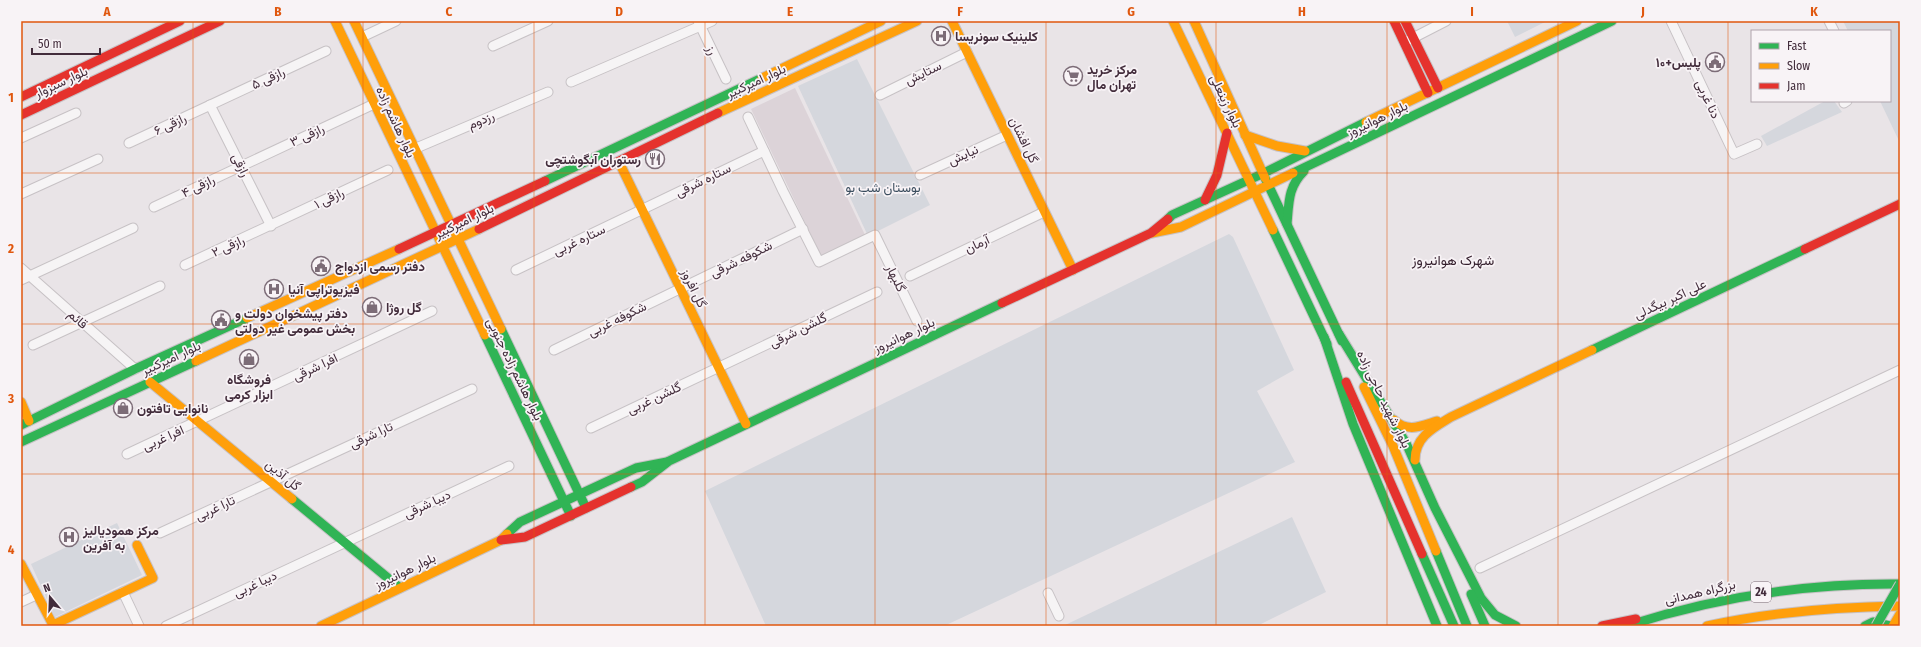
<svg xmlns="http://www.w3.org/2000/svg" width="1921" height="647" font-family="'Fira Sans Condensed',Vazirmatn,sans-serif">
	<rect width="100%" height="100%" fill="#e9e4e7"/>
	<path fill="#dcd3d8" d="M 795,88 L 865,235 L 821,256 L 751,109 Z"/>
	<g fill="#d5d7dd">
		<path d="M 1507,21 L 1547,21 L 1515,37 Z"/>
		<path d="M 1843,21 L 1900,21 L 1900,143 L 1880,101 L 1890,101 L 1890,31 L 1848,31 Z"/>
		<path d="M 857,59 L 930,205 L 868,236 L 798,86 Z"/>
		<path d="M 1825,101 L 1834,101 L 1842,112 L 1767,146 L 1761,136 Z"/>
		<path d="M 1229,234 L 1233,237 L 1294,370 L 1257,391 L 1295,462 L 944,626 L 766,626 L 705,491 Z"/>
		<path d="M 1292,517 L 1326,592 L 1257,626 L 1063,626 Z"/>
		<path d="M 117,523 L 142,575 L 55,617 L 31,564 Z"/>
	</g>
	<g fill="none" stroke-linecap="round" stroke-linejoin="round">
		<defs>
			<g id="street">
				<path d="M 698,21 L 726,79"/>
				<path d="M 1671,21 L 1734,154 L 1757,144"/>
				<path d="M 1829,21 L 1834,31"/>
				<path d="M 362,37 L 396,21"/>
				<path d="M 1409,40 L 1446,21"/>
				<path d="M 493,46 L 548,21"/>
				<path d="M 571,82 L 712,21"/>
				<path d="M 880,95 L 967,52"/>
				<path d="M 1844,103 L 1847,101"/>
				<path d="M 210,105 L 271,226"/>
				<path d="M 748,117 L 783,191 L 819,262 L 875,235 L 917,321"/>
				<path d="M 21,138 L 76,113"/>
				<path d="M 129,143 L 326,51"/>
				<path d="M 414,149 L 548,92"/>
				<path d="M 920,175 L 1007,135"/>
				<path d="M 21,194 L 98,159"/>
				<path d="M 154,207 L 374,104"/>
				<path d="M 185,265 L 388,170"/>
				<path d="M 21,268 L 135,369"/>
				<path d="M 516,270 L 764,151"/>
				<path d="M 910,276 L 1044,212"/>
				<path d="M 21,280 L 133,228"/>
				<path d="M 33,345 L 160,286"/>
				<path d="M 554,350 L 803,229"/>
				<path d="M 591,428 L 877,292"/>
				<path d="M 127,454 L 432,311"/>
				<path d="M 160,533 L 472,389"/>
				<path d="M 1480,568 L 1900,370"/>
				<path d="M 123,592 L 139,626"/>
				<path d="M 1048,593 L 1059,616"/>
				<path d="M 21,602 L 36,595"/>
				<path d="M 166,626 L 509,466"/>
			</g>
			<g id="fast">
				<path d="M 1293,173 L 1612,21"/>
				<path d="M 1265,178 L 1342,341"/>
				<path d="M 545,181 L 762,78"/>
				<path d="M 1168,219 L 1172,215 L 1264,173 L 1366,122"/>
				<path d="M 1287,224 C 1289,202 1288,187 1304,171"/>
				<path d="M 1273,230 L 1327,344"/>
				<path d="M 501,329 L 586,508"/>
				<path d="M 1339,334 L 1406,443 L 1435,508 L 1481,598 L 1495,615 L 1516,626"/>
				<path d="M 485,335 L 571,516"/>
				<path d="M 1324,337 L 1353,424 L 1437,626"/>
				<path d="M 1592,350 L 1805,249"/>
				<path d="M 21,425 L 135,369 L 247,318"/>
				<path d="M 21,442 L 196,361"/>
				<path d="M 631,487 L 642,482 L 669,461 L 1002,303"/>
				<path d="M 292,499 L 400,588"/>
				<path d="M 507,534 L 520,522 L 636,468 L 667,462"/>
				<path d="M 1436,551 L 1467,626"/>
				<path d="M 1422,554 L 1454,626"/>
				<path d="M 1471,594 L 1485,626"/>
				<path d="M 1626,626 C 1716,597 1806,583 1900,584"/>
				<path d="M 1865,626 L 1873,622 L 1890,626"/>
			</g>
			<g id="slow">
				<path d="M 335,21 L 485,335"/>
				<path d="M 354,21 L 501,329"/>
				<path d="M 952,21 L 1073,270"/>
				<path d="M 1173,21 L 1273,230"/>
				<path d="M 1194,21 L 1265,178"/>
				<path d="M 762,78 L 881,21"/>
				<path d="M 718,113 L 917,21"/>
				<path d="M 1366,122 L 1577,21"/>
				<path d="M 1245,135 L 1277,146 L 1305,151"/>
				<path d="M 619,162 L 746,424"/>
				<path d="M 1152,233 L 1181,227 L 1293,173"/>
				<path d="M 247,318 L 399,249"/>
				<path d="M 196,361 L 479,229"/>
				<path d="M 150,382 L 292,499"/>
				<path d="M 1364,387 L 1393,446 L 1436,551"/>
				<path d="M 21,402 L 29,421"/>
				<path d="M 1394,420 C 1408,433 1421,426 1437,421"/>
				<path d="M 1415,460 C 1415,437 1433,428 1451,417 L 1592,350"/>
				<path d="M 21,564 L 53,625 L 153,578 L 137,545"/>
				<path d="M 321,626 L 501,540 L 507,534"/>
				<path d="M 1707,626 C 1771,612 1835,607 1900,606"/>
				<path d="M 1893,626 L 1900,614"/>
			</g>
			<g id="jam">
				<path d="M 1394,21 L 1428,93"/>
				<path d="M 1405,21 L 1438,88"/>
				<path d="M 21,97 L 180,21"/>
				<path d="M 21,115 L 220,21"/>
				<path d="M 1205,200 L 1217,175 L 1227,133"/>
				<path d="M 479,229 L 718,113"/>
				<path d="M 399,249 L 545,181"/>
				<path d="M 1805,249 L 1900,204"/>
				<path d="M 1002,303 L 1151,233 L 1168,219"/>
				<path d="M 1346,382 L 1422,554"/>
				<path d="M 501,540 L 525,537 L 631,487"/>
				<path d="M 1602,626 L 1636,619"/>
			</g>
		</defs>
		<use href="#street" stroke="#c7c2c5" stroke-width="11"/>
		<use href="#fast" stroke="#c7c2c5" stroke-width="11"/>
		<use href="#slow" stroke="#c7c2c5" stroke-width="11"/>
		<use href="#jam" stroke="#c7c2c5" stroke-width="11"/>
		<use href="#street" stroke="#f6f4f5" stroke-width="9"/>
		<use href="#fast" stroke="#30b455" stroke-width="9"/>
		<use href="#slow" stroke="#ff9f0a" stroke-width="9"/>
		<use href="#jam" stroke="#e5322d" stroke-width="9"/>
		<defs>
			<path id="fast-bridge" d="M 1876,626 L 1900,584"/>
		</defs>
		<use href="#fast-bridge" stroke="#c7c2c5" stroke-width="11" stroke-linecap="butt"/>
		<use href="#fast-bridge" stroke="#30b455" stroke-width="9"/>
	</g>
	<path fill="none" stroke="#e0570e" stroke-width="1" stroke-opacity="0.55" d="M 193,21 L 193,626M 363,21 L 363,626M 534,21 L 534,626M 705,21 L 705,626M 875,21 L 875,626M 1046,21 L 1046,626M 1216,21 L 1216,626M 1387,21 L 1387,626M 1558,21 L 1558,626M 1728,21 L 1728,626M 21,173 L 1900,173M 21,324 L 1900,324M 21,474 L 1900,474"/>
	<defs>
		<symbol id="hospital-ring" viewBox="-11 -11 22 22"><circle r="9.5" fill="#f8f3f6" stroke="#7c6c77" stroke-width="1.5"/><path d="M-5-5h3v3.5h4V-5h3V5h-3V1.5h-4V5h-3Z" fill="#7c6c77"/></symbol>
		<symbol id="civic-ring" viewBox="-11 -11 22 22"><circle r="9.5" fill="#f8f3f6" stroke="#7c6c77" stroke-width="1.5"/><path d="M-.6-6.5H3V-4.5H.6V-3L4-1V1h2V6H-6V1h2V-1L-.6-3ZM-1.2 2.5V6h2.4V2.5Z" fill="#7c6c77"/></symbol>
		<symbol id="supermarket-ring" viewBox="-11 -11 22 22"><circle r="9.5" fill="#f8f3f6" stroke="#7c6c77" stroke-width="1.5"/><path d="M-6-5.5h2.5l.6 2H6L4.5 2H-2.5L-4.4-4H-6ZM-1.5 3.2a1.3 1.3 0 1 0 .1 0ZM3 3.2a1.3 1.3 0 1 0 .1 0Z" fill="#7c6c77"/></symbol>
		<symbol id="restaurant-ring" viewBox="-11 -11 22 22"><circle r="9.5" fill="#f8f3f6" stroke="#7c6c77" stroke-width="1.5"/><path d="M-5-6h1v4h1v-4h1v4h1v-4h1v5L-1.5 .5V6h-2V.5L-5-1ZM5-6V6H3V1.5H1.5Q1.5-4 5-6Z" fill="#7c6c77"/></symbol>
		<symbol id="shop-ring" viewBox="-11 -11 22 22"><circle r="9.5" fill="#f8f3f6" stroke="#7c6c77" stroke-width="1.5"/><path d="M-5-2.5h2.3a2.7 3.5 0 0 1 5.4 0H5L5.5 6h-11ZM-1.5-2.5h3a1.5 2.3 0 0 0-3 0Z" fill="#7c6c77"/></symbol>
	</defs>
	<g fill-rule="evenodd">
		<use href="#hospital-ring" x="930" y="25" width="22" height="22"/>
		<use href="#civic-ring" x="1704" y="51" width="22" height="22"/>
		<use href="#supermarket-ring" x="1062" y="65" width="22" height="22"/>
		<use href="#restaurant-ring" x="644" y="148" width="22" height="22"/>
		<use href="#civic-ring" x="310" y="255" width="22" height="22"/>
		<use href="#hospital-ring" x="263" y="278" width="22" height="22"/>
		<use href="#shop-ring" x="361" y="296" width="22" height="22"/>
		<use href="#civic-ring" x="210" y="309" width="22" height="22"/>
		<use href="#shop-ring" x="238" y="348" width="22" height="22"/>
		<use href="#shop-ring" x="112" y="397" width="22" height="22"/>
		<use href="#hospital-ring" x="58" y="526" width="22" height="22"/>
	</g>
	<g text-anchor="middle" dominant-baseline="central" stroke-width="3.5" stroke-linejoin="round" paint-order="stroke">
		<rect fill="#f8f3f6" stroke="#796873" stroke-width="1" x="1751" y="582" width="20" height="20" rx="3"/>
		<g font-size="12" font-weight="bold" fill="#422c3b">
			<text x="1761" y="592">24</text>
		</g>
		<g font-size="13" font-weight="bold" fill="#422c3b" stroke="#f8f3f6" text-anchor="start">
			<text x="955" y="36">کلینیک سونریسا</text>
			<text x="1701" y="62" text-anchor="end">پلیس+۱۰</text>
			<text x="1087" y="69">مرکز خرید<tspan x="1087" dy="15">تهران مال</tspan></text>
			<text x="641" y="159" text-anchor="end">رستوران آبگوشتچی</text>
			<text x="335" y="266">دفتر رسمی ازدواج</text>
			<text x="288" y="289">فیزیوتراپی آنیا</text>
			<text x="386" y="307">گل روژا</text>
			<text x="235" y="313">دفتر پیشخوان دولت و<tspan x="235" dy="15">بخش عمومی غیر دولتی</tspan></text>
			<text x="249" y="379" text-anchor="middle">فروشگاه<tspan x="249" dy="15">ابزار کرمی</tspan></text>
			<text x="137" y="408">نانوایی تافتون</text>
			<text x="83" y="530">مرکز همودیالیز<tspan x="83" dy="15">به آفرین</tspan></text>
		</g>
		<g font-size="13" fill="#422c3b" stroke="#f8f3f6">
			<text transform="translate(712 50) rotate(64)">رز</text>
			<text transform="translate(923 73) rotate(-26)">ستایش</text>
			<text transform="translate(268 78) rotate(-25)">رازقی ۵</text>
			<text transform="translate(756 81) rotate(-25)">بلوار امیرکبیر</text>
			<text transform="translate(61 82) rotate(-25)">بلوار سبزوار</text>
			<text transform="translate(1708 99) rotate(65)">دنا غربی</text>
			<text transform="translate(1226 101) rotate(64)">بلوار زینعلی</text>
			<text transform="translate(1377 119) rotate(-26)">بلوار هوانیروز</text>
			<text transform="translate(481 120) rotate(-23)">رزدوم</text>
			<text transform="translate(396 122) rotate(65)">بلوار هاشم زاده</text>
			<text transform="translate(170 124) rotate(-25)">رازقی ۶</text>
			<text transform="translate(307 135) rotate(-25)">رازقی ۳</text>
			<text transform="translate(1024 140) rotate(64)">گل افشان</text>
			<text transform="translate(963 155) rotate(-25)">نیایش</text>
			<text transform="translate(241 165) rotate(64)">رازقی</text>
			<text transform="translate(703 180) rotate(-26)">ستاره شرقی</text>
			<text transform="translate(198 186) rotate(-26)">رازقی ۴</text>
			<text transform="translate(329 198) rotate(-26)">رازقی ۱</text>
			<text transform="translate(464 221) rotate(-26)">بلوار امیرکبیر</text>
			<text transform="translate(579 240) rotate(-25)">ستاره غربی</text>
			<text transform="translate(977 244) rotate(-25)">آرمان</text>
			<text transform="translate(228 246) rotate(-25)">رازقی ۲</text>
			<text transform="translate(741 259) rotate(-26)">شکوفه شرقی</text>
			<text transform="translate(896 278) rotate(64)">گلبهار</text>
			<text transform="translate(694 288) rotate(64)">گل افروز</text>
			<text transform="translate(1670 299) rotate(-25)">علی اکبر بیگدلی</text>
			<text transform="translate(78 319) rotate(42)">قائم</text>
			<text transform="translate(617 319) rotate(-26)">شکوفه غربی</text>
			<text transform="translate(798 330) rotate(-26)">گلشن شرقی</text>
			<text transform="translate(904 335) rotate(-25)">بلوار هوانیروز</text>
			<text transform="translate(171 358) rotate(-25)">بلوار امیرکبیر</text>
			<text transform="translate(315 367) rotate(-25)">افرا شرقی</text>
			<text transform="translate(515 369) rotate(64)">بلوار هاشم زاده جنوبی</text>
			<text transform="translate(654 398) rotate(-25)">گلشن غربی</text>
			<text transform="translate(1384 399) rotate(64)">بلوار شهید حاجی زاده</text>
			<text transform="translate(371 435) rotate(-25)">تارا شرقی</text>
			<text transform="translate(163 438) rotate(-24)">افرا غربی</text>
			<text transform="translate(283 475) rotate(39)">گل آذین</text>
			<text transform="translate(427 504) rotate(-25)">دیبا شرقی</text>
			<text transform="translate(215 508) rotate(-25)">تارا غربی</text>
			<text transform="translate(405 571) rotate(-26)">بلوار هوانیروز</text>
			<text transform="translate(255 584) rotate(-25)">دیبا غربی</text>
			<text transform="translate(1700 592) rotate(-13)">بزرگراه همدانی</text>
		</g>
		<g font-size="13" fill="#394c5d" stroke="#f8f3f6">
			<text x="883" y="187">بوستان شب بو</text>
		</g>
		<g font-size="14" fill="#331e2c" stroke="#f8f3f6">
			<text x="1453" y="260">شهرک هوانیروز</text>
		</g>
	</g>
	<rect width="1921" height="647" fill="none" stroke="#f8f3f6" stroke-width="44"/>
	<rect x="1751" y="30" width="140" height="72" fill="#f8f3f6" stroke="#afa3ab"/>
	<rect x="1759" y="43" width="20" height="6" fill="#30b455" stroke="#afa3ab"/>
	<text x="1787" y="50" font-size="12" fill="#422c3b">Fast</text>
	<rect x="1759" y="63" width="20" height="6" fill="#ff9f0a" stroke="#afa3ab"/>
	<text x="1787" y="70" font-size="12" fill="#422c3b">Slow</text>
	<rect x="1759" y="83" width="20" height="6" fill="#e5322d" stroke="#afa3ab"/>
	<text x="1787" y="90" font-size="12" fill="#422c3b">Jam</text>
	<g transform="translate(50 597) rotate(341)" stroke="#f8f3f6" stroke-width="3" paint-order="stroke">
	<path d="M0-3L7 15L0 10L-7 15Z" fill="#422c3b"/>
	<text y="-6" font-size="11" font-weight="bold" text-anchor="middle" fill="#422c3b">N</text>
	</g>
	<path d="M32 48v6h68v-6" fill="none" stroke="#422c3b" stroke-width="2"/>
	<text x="38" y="48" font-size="12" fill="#422c3b" stroke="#f8f3f6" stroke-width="3" paint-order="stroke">50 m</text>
	<rect x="22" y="22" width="1877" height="603" fill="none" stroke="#e0570e" stroke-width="1.5"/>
	<g font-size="13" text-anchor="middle" font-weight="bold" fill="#e0570e">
		<text x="107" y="16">A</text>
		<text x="278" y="16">B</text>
		<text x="449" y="16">C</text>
		<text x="619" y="16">D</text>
		<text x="790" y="16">E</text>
		<text x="960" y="16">F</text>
		<text x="1131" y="16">G</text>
		<text x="1302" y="16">H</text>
		<text x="1472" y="16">I</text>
		<text x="1643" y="16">J</text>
		<text x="1814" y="16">K</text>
		<text x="11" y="102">1</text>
		<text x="11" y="253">2</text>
		<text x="11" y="403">3</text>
		<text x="11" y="554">4</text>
	</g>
</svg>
